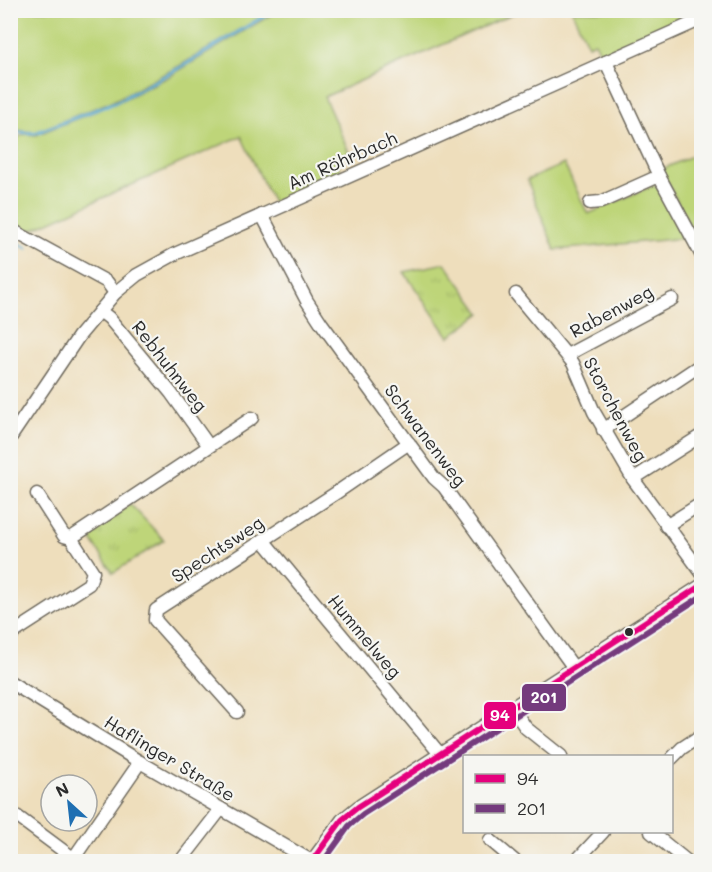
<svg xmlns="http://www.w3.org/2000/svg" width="712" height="872" font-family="Mali,sans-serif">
	<defs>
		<pattern id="park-tufts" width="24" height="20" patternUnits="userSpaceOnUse" patternTransform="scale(1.5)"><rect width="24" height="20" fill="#bed579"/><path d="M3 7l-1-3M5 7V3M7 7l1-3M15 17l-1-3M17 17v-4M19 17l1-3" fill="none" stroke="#a3b769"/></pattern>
	</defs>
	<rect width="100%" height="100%" fill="#f6f6f2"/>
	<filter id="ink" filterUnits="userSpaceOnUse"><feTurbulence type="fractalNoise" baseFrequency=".0167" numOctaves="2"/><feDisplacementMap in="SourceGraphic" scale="12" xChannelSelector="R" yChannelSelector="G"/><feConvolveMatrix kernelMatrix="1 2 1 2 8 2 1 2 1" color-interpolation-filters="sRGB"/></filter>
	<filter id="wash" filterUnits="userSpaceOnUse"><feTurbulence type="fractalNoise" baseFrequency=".008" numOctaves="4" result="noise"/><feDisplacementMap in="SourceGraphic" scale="24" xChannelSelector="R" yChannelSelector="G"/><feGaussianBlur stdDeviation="1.35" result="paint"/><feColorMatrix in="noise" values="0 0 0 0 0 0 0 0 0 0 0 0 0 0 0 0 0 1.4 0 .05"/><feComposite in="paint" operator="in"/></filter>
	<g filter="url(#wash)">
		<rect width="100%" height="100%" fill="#eedebc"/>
		<g fill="#bed579" stroke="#748052" stroke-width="1.5">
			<path d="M 693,10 L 694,13 L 601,54 L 595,42 L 588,45 L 572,11 Z"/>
			<path d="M 10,11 L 11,10 L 271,11 L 181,65 L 115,100 L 35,132 L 15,130 L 11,131 Z"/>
			<path d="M 277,11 L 519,11 L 324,97 L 349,152 L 335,159 L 341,172 L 273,203 L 241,136 L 29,231 L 11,221 L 11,140 L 25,134 L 36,135 L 116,103 L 170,76 Z"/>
			<path d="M 701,152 L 701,228 L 693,232 L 659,166 L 665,168 Z"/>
			<path d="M 564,164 L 588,214 L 652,186 L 657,186 L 661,190 L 685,238 L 555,250 L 527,180 Z"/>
		</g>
		<g fill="url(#park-tufts)" stroke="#748052" stroke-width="1.5">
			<path d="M 445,263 L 481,313 L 449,337 L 404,272 Z"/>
			<path d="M 130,504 L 164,540 L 113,573 L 92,541 L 93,531 Z"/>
		</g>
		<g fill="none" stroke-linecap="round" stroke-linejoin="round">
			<g stroke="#5dafd8" stroke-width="3">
				<path d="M 10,133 L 15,132 L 35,133 L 116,102 L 183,66 L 274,10"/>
				<path d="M 10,239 L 27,248"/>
			</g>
		</g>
	</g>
	<g filter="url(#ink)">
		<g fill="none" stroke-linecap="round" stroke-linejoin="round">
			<defs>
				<g id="street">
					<path d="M 606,62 L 659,176 L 701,254"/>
					<path d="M 590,203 L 601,202 L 659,176"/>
					<path d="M 262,215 L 307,301 L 322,324 L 434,478 L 444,487 L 574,668"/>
					<path d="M 10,229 L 107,282 L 115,293"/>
					<path d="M 516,294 L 573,363 L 594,412 L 633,479 L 702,573"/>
					<path d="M 100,311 L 109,318 L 171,393 L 209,446"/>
					<path d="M 567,355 L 672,299"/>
					<path d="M 603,430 L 702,364"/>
					<path d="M 10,438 L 79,336 L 100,311 L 115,293 L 137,275 L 175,254 L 702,19"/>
					<path d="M 633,479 L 702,435"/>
					<path d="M 37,494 L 64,536 L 71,538"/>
					<path d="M 666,526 L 702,503"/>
					<path d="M 263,540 L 440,754"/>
					<path d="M 10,635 L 89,584 L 93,572 L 71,538 L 252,418"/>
					<path d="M 10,682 L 140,762 L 313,862"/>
					<path d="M 512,708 L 526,728 L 561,756"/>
					<path d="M 237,712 L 155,620 L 156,610 L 336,493 L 409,443"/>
					<path d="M 672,758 L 682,748 L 702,735"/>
					<path d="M 11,812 L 73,858"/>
					<path d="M 651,832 L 688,862"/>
					<path d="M 490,840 L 516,862"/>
					<path d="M 312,861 L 342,820 L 358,807 L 702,585"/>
					<path d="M 71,862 L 140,762"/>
					<path d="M 180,862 L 221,809"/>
					<path d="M 575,862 L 603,832"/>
				</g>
			</defs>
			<use href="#street" stroke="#6f6a5e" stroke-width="15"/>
			<use href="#street" stroke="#fff" stroke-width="12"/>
			<defs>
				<path id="bus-1" d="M 312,861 L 342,820 L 358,807 L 702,585"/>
				<path id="bus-2" d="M 323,862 L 349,826 L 363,814 L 702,596"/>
			</defs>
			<use href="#bus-1" stroke="#f6f6f2" stroke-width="10"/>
			<use href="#bus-2" stroke="#f6f6f2" stroke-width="10"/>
			<use href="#bus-1" stroke="#e5007d" stroke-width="6"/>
			<use href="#bus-2" stroke="#743a7d" stroke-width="6"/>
		</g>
	</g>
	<circle fill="#2b2b2b" stroke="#f6f6f2" stroke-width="2" cx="629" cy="632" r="5"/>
	<g text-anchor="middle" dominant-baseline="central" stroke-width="4.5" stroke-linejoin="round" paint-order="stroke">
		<g font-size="18" fill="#2b2b2b" stroke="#f6f6f2">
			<text transform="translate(342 160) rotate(-24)">Am Röhrbach</text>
			<text transform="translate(611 311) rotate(-28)">Rabenweg</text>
			<text transform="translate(170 366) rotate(52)">Rebhuhnweg</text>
			<text transform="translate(616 409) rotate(62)">Storchenweg</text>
			<text transform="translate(426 435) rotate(53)">Schwanenweg</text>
			<text transform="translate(217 549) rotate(-33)">Spechtsweg</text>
			<text transform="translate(365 636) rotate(50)">Hummelweg</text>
			<text transform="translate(170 758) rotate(31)">Haflinger Straße</text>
		</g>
	</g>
	<g stroke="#f6f6f2" stroke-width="2">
		<rect x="521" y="683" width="46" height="29" rx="6" fill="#743a7d"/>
		<rect x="483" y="701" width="34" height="29" rx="6" fill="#e5007d"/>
	</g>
	<g font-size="16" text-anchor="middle" font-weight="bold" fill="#fff">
		<text x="544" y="703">201</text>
		<text x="500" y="721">94</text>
	</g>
	<rect width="712" height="872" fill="none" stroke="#f6f6f2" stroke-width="36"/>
	<rect x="463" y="755" width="210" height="78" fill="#f6f6f2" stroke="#a5a5a2" stroke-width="1.5"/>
	<rect x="475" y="774" width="30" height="9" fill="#e5007d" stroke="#a5a5a2" stroke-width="1.5"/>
	<text x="517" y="785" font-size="18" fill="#2b2b2b">94</text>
	<rect x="475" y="804" width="30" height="9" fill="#743a7d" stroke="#a5a5a2" stroke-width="1.5"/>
	<text x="517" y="815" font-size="18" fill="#2b2b2b">201</text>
	<g transform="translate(69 803) rotate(333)"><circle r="28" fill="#f6f6f2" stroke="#a5a5a2" stroke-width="1.5"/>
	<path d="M0-4.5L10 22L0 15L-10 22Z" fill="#1f6fb2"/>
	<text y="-9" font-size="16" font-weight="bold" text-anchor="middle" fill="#2b2b2b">N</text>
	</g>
</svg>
